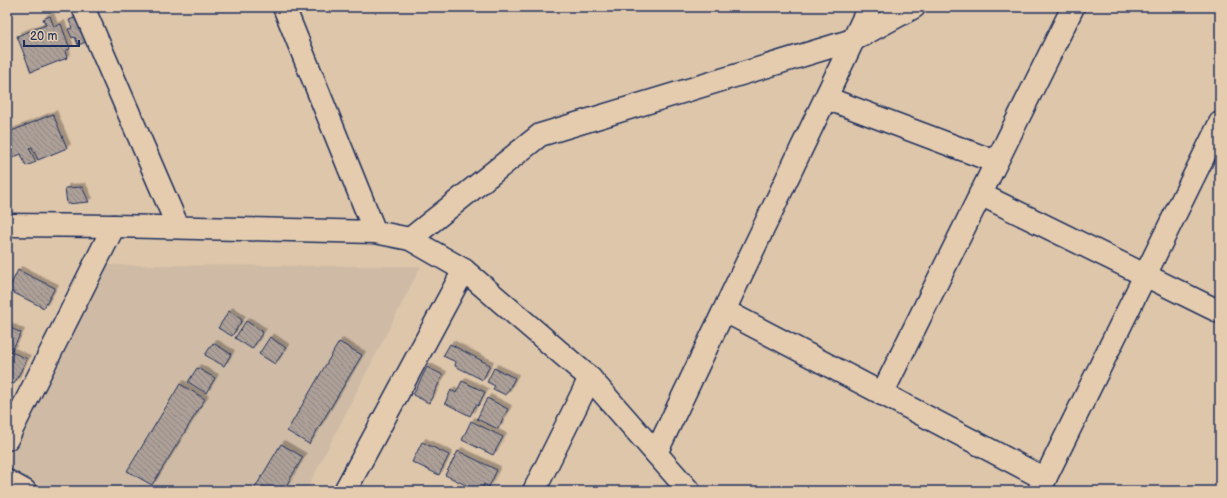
<svg xmlns="http://www.w3.org/2000/svg" width="1227" height="498" font-family="'Balsamiq Sans',sans-serif">
	<defs>
		<pattern id="building-back-hatch" width="6" height="6" patternUnits="userSpaceOnUse"><rect width="6" height="6" fill="#ada098"/><path d="M-1 5l2 2M0 0l6 6M5-1l2 2" fill="none" stroke="#8c837f"/></pattern>
		<filter id="shadow"><feDropShadow dx="3.5" dy="-3.5" stdDeviation="0" flood-color="#0004"/></filter>
	</defs>
	<rect width="100%" height="100%" fill="#dec6ab"/>
	<filter id="ink" filterUnits="userSpaceOnUse"><feTurbulence type="fractalNoise" baseFrequency=".025" numOctaves="2"/><feDisplacementMap in="SourceGraphic" scale="8" xChannelSelector="R" yChannelSelector="G"/><feConvolveMatrix kernelMatrix="1 2 1 2 8 2 1 2 1" color-interpolation-filters="sRGB"/></filter>
	<g filter="url(#ink)">
		<path fill="#cfbba5" d="M 107,265 L 421,266 L 306,491 L 51,491 L 7,468 L 7,463 Z"/>
		<g fill="url(#building-back-hatch)" stroke="#1b2f5e" filter="url(#shadow)">
			<path d="M 50,16 L 54,27 L 61,24 L 70,49 L 65,51 L 67,58 L 31,72 L 17,36 L 46,25 L 43,19 Z"/>
			<path d="M 80,16 L 89,41 L 78,45 L 75,37 L 72,38 L 68,29 L 72,28 L 69,20 Z"/>
			<path d="M 53,114 L 67,148 L 38,160 L 32,147 L 29,148 L 36,162 L 26,166 L 21,154 L 12,158 L 7,145 L 7,133 Z"/>
			<path d="M 82,187 L 89,202 L 67,204 L 65,188 Z"/>
			<path d="M 18,270 L 55,288 L 44,308 L 8,290 Z"/>
			<path d="M 229,311 L 242,320 L 232,336 L 218,328 Z"/>
			<path d="M 246,321 L 263,332 L 252,349 L 235,338 Z"/>
			<path d="M 7,326 L 21,333 L 12,350 L 7,347 Z"/>
			<path d="M 270,337 L 286,348 L 275,364 L 259,354 Z"/>
			<path d="M 339,342 L 362,355 L 309,444 L 287,431 Z"/>
			<path d="M 213,343 L 231,354 L 224,366 L 205,355 Z"/>
			<path d="M 450,344 L 490,365 L 483,380 L 455,366 L 456,362 L 443,356 Z"/>
			<path d="M 7,350 L 27,359 L 14,384 L 7,380 Z"/>
			<path d="M 427,367 L 443,375 L 429,403 L 413,395 Z"/>
			<path d="M 197,368 L 215,378 L 206,393 L 188,382 Z"/>
			<path d="M 494,368 L 515,378 L 506,395 L 493,389 L 495,386 L 487,382 Z"/>
			<path d="M 462,381 L 485,392 L 478,406 L 476,405 L 470,416 L 445,403 L 451,390 L 456,393 Z"/>
			<path d="M 180,384 L 205,399 L 152,485 L 127,471 Z"/>
			<path d="M 487,398 L 508,409 L 498,429 L 477,419 Z"/>
			<path d="M 471,421 L 503,437 L 493,455 L 462,440 Z"/>
			<path d="M 422,442 L 449,455 L 439,475 L 412,462 Z"/>
			<path d="M 281,444 L 303,457 L 283,491 L 253,491 Z"/>
			<path d="M 458,451 L 497,470 L 489,487 L 484,484 L 481,491 L 478,491 L 445,475 Z"/>
		</g>
		<g fill="none" stroke-linecap="round" stroke-linejoin="round">
			<defs>
				<g id="minor">
					<path d="M 83,7 L 178,227"/>
					<path d="M 284,7 L 375,232"/>
					<path d="M 826,98 L 996,162"/>
					<path d="M 980,194 L 1220,312"/>
					<path d="M 7,225 L 114,226 L 375,232 L 410,239 L 464,270 L 590,378 L 689,491"/>
					<path d="M 410,239 L 540,135 L 853,40 L 914,7"/>
					<path d="M 725,311 L 1045,479"/>
					<path d="M 882,394 L 1073,7"/>
					<path d="M 7,439 L 114,226"/>
					<path d="M 656,453 L 869,7"/>
					<path d="M 7,481 L 25,491"/>
					<path d="M 345,491 L 464,270"/>
					<path d="M 534,491 L 590,378"/>
					<path d="M 1039,491 L 1220,123"/>
				</g>
			</defs>
			<use href="#minor" stroke="#1b2f5e" stroke-width="25"/>
			<use href="#minor" stroke="#e6ccae" stroke-width="22"/>
		</g>
	</g>
	<rect width="1227" height="498" fill="none" stroke="#e6ccae" stroke-width="24"/>
	<rect x="12" y="12" width="1203" height="474" fill="none" stroke="#1b2f5e" stroke-width="1.5" filter="url(#ink)"/>
	<path d="M24 40v6h55v-6" fill="none" stroke="#1b2f5e" stroke-width="2"/>
	<text x="30" y="40" font-size="12" fill="#1b2f5e" stroke="#e6ccae" stroke-width="3" paint-order="stroke">20 m</text>
</svg>
